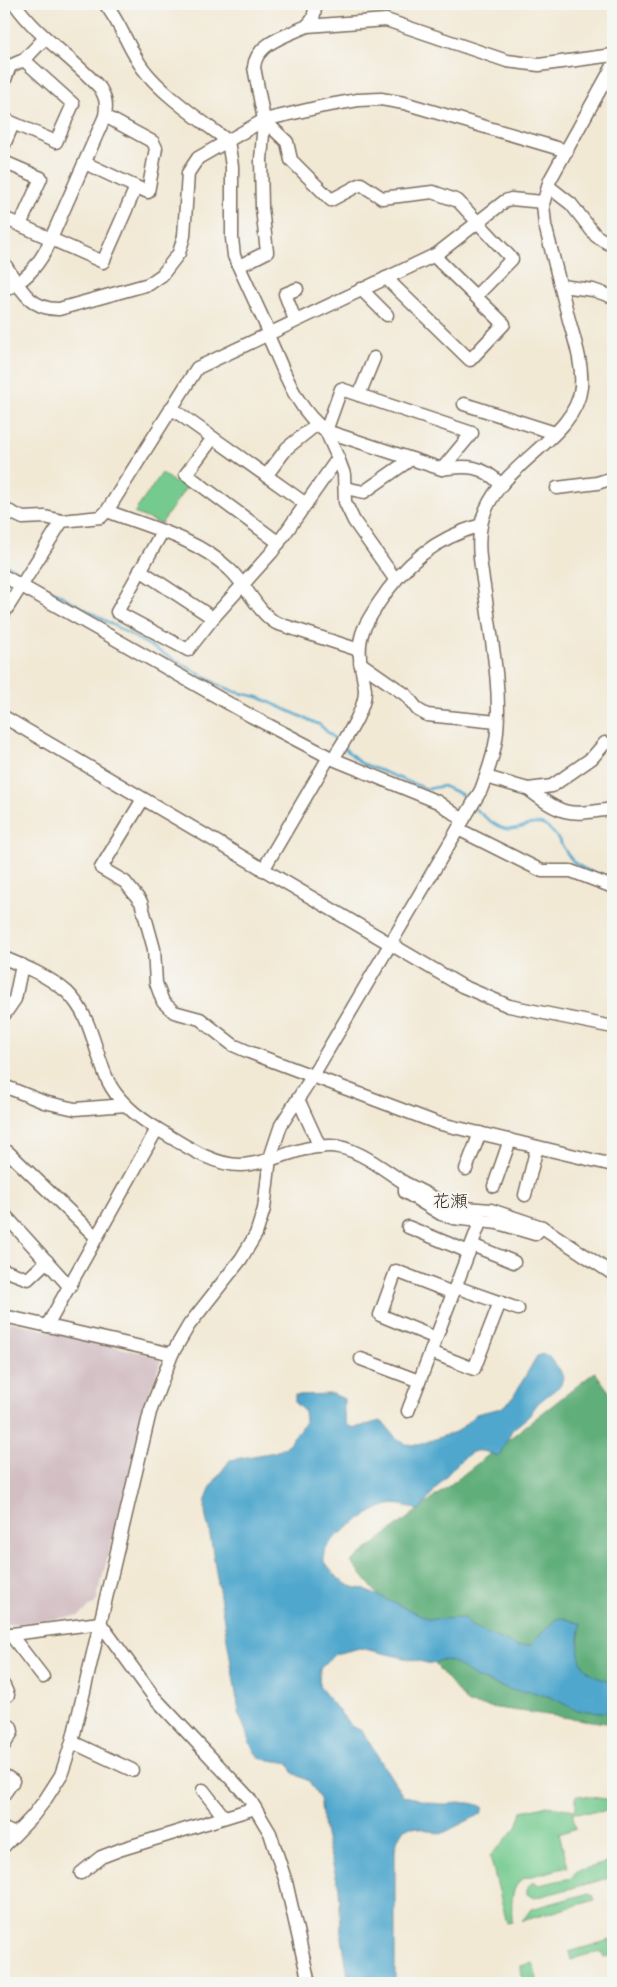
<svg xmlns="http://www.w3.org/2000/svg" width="617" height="1987" font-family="'Balsamiq Sans','Klee One',sans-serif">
	<rect width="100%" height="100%" fill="#f6f6f2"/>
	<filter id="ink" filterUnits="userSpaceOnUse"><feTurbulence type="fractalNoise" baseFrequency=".02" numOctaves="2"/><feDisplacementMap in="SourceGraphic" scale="10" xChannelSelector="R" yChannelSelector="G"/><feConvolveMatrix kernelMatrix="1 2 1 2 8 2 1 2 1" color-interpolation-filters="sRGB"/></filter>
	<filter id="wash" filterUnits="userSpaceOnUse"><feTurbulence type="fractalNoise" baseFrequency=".0096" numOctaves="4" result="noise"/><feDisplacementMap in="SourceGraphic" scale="20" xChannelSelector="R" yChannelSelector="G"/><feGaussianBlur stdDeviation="1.12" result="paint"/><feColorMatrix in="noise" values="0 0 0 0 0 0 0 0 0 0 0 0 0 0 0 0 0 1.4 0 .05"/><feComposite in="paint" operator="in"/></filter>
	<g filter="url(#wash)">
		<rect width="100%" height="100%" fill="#f2e9d5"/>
		<path fill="#d2bec3" d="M 4,1320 L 159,1357 L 161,1360 L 147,1403 L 96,1602 L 79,1616 L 4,1625 Z"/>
		<g fill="#75cb8f" stroke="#587a56">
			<path d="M 162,473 L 175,483 L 181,475 L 190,482 L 161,524 L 134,513 Z"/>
			<path d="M 576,1795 L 613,1800 L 613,1811 L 572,1813 L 576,1828 L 559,1834 L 568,1867 L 524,1878 C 509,1888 512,1906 512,1922 L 507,1923 L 490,1856 L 517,1827 L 522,1811 L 545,1806 L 576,1810 Z"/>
			<path d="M 613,1861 L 613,1877 L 535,1898 L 527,1894 C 526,1887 529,1884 535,1882 L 539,1885 L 571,1878 L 577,1871 Z"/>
			<path d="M 589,1893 L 593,1895 L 595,1900 L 522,1921 L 531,1909 Z"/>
			<path d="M 610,1940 L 613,1956 L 604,1958 L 601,1951 L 571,1959 L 569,1952 Z"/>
			<path d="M 533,1963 L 538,1983 L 522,1983 L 521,1966 Z"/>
		</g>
		<path fill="#60af7a" stroke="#4e6c4c" d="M 595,1372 L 613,1397 L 613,1724 L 468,1704 L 351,1562 Z"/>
		<path fill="#50a7cd" stroke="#466876" d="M 543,1354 L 549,1356 L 560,1370 L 563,1377 L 561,1385 L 538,1403 L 529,1416 L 512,1430 L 499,1456 C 491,1454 484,1450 476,1451 C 460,1454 429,1497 420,1511 C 410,1507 400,1503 389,1505 C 376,1507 330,1537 325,1550 C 323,1553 324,1558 324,1562 C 335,1576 344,1587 363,1589 L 430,1619 L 465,1618 L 471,1626 L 516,1646 L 532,1645 C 538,1634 548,1629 556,1619 L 563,1618 L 581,1624 C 575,1658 578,1673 613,1683 L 613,1713 L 576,1710 L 550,1697 L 532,1692 L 512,1690 L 477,1678 L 451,1661 L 441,1660 L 432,1664 L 360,1648 L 335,1654 L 320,1669 L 319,1686 L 351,1726 L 362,1731 L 403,1796 C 415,1797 427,1803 439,1804 C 455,1805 467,1799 483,1807 L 481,1814 L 441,1834 C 415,1827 401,1817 395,1850 L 395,1983 L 349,1983 L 341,1931 L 339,1887 L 325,1836 L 320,1799 L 309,1781 L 293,1773 L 289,1763 C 280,1761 272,1761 264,1759 C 249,1755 248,1730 240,1718 L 209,1529 C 198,1497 212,1485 230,1460 L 275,1452 L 286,1447 L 305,1422 L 304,1411 L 295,1403 L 295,1395 L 333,1394 L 344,1399 C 342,1437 353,1428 380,1421 L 385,1424 L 396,1438 L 405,1444 L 418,1445 L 458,1431 L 476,1414 L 501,1408 L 512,1399 L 537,1356 Z"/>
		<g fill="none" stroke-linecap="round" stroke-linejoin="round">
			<g stroke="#50a7cd" stroke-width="2.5">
				<path d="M 4,563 L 25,575"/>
				<path d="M 32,579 L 219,685 L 236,692 L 258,697 L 320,725 L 338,742"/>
				<path d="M 344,748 L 361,763 L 427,789 L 443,786 L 461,794 L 468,804"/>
				<path d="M 474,808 C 483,815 496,828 507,829 C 520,831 533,819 545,826 C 559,834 563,851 574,862 C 585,871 600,875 613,879"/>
			</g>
		</g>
	</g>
	<g filter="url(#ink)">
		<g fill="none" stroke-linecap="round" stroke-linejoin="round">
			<defs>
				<g id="minor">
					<path d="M 105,4 C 119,21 126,42 138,61 C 154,89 202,121 228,141 L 232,166 L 232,238 L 234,256 L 269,332 L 269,338 C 285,372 295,408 326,431 L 341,389 L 472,433 L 442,469"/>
					<path d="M 307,26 L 386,20 L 507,61 L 539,65 L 613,55"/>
					<path d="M 4,82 L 10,66 L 24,60 L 45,38"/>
					<path d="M 4,119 L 56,142 L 73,104 L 24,60"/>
					<path d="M 264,120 L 287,142 L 291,160 L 331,200 L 361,184 L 382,198 L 433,192 L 458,201 L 512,259 L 476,296"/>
					<path d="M 4,145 L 13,124"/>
					<path d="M 4,162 L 41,178 L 20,225"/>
					<path d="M 85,163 L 136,187"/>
					<path d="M 548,186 L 571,204 L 596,236 L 613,246"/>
					<path d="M 4,218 L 103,262 L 136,187 L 148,192 L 156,148 L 153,142 L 105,116"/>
					<path d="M 4,263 C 19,286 29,310 59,309 L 149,284 L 162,275 L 179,253 L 184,236 L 188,173 L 198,158 L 264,120 L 324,106 L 358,100 L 381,99 L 404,103 L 567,151"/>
					<path d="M 239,266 L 267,252 L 262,208 L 261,160 L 264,120 L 254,67 C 256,43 288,35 307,26 L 313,19 L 316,4"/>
					<path d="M 386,278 L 470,360 L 504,324 L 434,256"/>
					<path d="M 561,286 L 593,290 L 613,297"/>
					<path d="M 361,289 L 387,315"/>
					<path d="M 4,290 C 24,282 35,269 46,250 L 105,116 C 107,104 106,98 100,88 C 73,58 38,37 15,4"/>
					<path d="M 295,320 L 285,294 L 297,289"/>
					<path d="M 359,395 L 374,358"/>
					<path d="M 464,404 L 555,433"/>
					<path d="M 171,408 L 306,504"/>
					<path d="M 213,438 L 186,474 L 279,543"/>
					<path d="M 338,458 L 344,474 L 345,502 L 354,521 L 395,579"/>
					<path d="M 266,476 L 287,448 L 317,424"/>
					<path d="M 345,488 L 364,492 L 411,459"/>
					<path d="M 557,488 L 597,483 L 613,478"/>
					<path d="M 4,509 L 23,518 L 45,517 L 62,521"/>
					<path d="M 107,511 C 148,527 196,538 229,569 C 246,584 258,613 276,623 L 359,650"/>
					<path d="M 162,532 L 117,612 L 188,650 L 213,618 L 272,552 L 338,458 L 326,431 L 442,469 C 466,465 483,465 500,484"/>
					<path d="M 140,570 L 213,618"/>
					<path d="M 4,576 L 251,716 L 333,759 L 438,802 L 463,820"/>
					<path d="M 4,613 L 62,521 L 101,517 L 107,511 L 197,368 L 437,254 L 505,201 L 511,199 L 543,202"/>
					<path d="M 360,663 L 406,695 L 418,710 L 427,715 L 497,722"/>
					<path d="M 4,717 L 462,986 L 509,1006 L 613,1027"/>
					<path d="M 333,759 C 343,742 366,710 365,690 C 363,671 356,654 362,634 C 365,623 373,613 378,604 C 405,563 434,539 481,525"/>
					<path d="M 486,777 L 528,789 L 552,786 L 592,758 L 605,743"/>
					<path d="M 528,789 C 564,817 569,815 613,809"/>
					<path d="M 143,799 L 101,868 L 125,882 L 141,902 L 154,949 L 156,983 L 163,1002 L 174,1012 L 200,1019 L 233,1045 L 249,1052 L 437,1123 L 613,1165"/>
					<path d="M 458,829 L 542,871 L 571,871 L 613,887"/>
					<path d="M 263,870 L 329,757"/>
					<path d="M 4,958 C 26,967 48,976 67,992 C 92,1016 94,1051 108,1081 C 118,1102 139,1118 159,1130 C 183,1144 213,1166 242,1165 C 273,1163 300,1145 331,1146 C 357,1147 384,1170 405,1183 L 405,1192 L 441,1214 L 453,1218 L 498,1223 L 535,1234 L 542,1227 L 613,1274"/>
					<path d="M 4,1015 L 15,999 L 22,965"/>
					<path d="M 4,1086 L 44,1102 L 75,1109 L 126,1105"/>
					<path d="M 298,1099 L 320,1147"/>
					<path d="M 4,1155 L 8,1152 L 96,1237"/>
					<path d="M 466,1169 L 480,1133"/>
					<path d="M 407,1184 L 452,1207 L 491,1210 L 542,1227"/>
					<path d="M 494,1186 L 510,1140"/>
					<path d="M 525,1195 L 537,1147"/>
					<path d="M 4,1214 L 70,1287"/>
					<path d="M 408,1227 L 469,1252"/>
					<path d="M 472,1245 L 514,1262"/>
					<path d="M 4,1270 L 28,1279 L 47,1261"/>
					<path d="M 456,1287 L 518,1309"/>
					<path d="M 4,1316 L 172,1354"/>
					<path d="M 47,1326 L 157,1129"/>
					<path d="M 436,1338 L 380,1315 L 396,1271 L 453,1293"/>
					<path d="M 431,1352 L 474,1369 L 500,1302"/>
					<path d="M 361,1359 L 419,1381"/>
					<path d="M 408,1411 L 481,1220"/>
					<path d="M 100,1623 L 154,1697 L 249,1798 L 270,1833 L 286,1882 L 309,1983"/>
					<path d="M 10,1634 L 43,1677"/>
					<path d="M 4,1635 L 100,1623"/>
					<path d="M 4,1686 L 8,1695"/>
					<path d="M 4,1722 L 11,1727 L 12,1732 L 4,1745"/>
					<path d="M 72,1742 L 132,1770"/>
					<path d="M 4,1775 L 13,1781 L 4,1794"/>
					<path d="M 203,1790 L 224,1817"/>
					<path d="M 4,1829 L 15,1834"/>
					<path d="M 4,1846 L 32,1817 L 45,1800 L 61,1775 L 72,1742 L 150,1412 L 172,1354 L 189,1325 L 241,1259 L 256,1234 L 264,1209 L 270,1158 L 281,1125 L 312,1077 L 481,790 C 488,771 495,752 497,732 C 501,688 492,643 486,600 C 483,576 476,549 481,525 C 493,464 575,442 581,387 C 583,365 575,341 569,320 C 561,288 553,257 545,225 L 543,204 L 550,180 L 613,66"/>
					<path d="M 81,1873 L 101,1857 L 122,1849 L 255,1808"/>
				</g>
			</defs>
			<use href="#minor" stroke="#7b6d5e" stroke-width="15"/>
			<use href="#minor" stroke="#fff" stroke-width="12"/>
		</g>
	</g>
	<g text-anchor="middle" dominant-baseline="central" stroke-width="4" stroke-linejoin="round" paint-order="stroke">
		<g font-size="18" fill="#3b2a1e" stroke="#f6f6f2">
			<text x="450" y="1201">花瀬</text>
		</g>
	</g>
	<rect width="617" height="1987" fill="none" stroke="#f6f6f2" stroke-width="20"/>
</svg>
